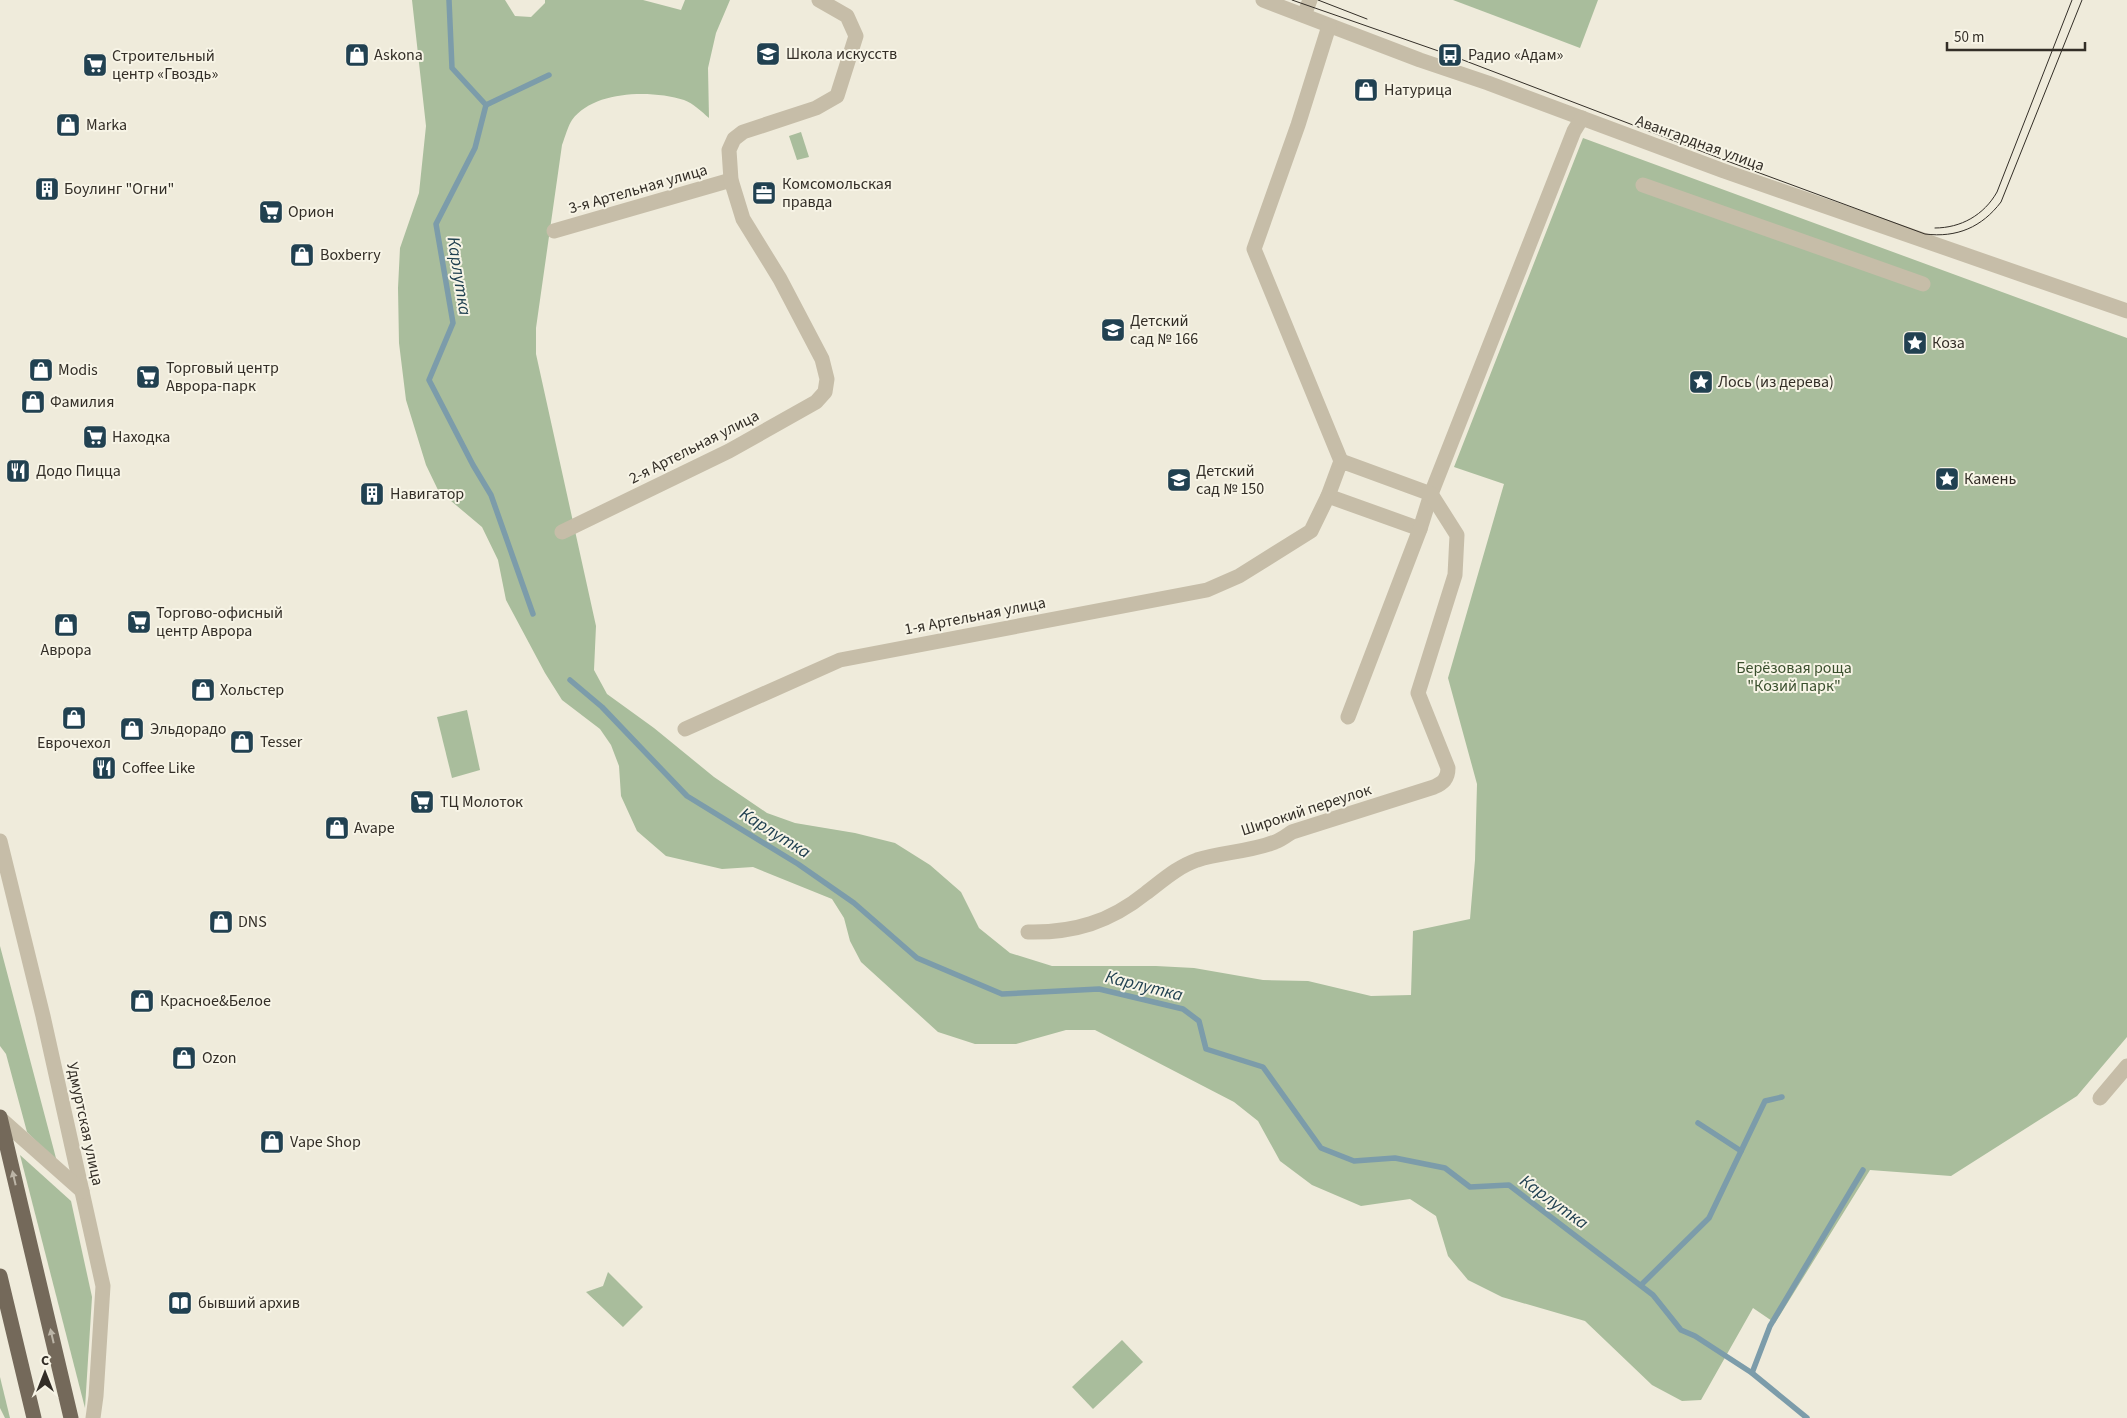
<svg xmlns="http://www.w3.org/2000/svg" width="2127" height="1418" font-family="'Source Sans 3',sans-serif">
	<rect width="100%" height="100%" fill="#efebdb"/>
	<g fill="#a9bd9c">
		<path d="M 412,0 L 505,0 L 515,16 L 531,17 L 545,3 L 545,0 L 643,0 L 681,10 L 685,0 L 730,0 L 716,33 L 708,68 L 709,118 C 702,112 693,103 684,100 C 652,90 594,90 572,120 C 568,126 565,137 562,145 L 536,328 L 536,354 L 596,626 L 594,670 L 607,694 L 654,728 L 714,777 L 767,813 L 795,823 L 855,833 L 895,843 L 930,865 L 961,892 L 979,928 L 1010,953 L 1052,966 L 1156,966 L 1194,968 L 1263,980 L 1308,981 L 1371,996 L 1411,995 L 1413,931 L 1470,919 L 1475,860 L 1477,784 L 1448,678 L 1504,484 L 1454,467 L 1583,138 L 2127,338 L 2127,1037 L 2077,1096 L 1951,1176 L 1870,1170 L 1775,1323 L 1753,1308 L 1701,1400 L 1682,1401 L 1652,1385 L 1585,1321 L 1502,1297 L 1468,1280 L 1448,1256 L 1436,1216 L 1410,1199 L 1361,1206 L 1312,1185 L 1280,1161 L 1258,1121 L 1234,1102 L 1095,1030 L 1066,1030 L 1016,1044 L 975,1044 L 938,1032 L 861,962 L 850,941 L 844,918 L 832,899 L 753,867 L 722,869 L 666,856 L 637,831 L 621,796 L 619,766 L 611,745 L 600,729 L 562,700 L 545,673 L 506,600 L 498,560 L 482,527 L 438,490 L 426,465 L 406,400 L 399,343 L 398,288 L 400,248 L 419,193 L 426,126 Z"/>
		<path d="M 1453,0 L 1598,0 L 1580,48 Z"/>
		<path d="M 801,132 L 809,157 L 797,160 L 789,136 Z"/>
		<path d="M 467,710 L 480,770 L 452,778 L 437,717 Z"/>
		<path d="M 0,946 L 57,1162 L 27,1132 L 6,1054 L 0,1046 Z"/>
		<path d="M 20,1155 L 71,1201 L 92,1297 L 85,1408 Z"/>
		<path d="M 608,1272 L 643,1307 L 623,1327 L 586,1292 L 603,1286 Z"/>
		<path d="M 1122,1340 L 1143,1362 L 1093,1409 L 1072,1387 Z"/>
		<path d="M 0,1377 L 10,1418 L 5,1418 L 0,1408 Z"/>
	</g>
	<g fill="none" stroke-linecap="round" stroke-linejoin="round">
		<g stroke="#7c9caa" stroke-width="5.5">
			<path d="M 449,0 L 452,68 L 486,105 L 475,148 L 436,224 L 453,323 L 429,380 L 473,465 L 491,495 L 533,614"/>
			<path d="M 486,105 L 549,75"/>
			<path d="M 570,680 L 602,707 L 687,796 L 798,864 L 854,903 L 917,958 L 1002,994 L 1099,989 L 1183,1009 L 1199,1021 L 1206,1049 L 1263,1067 L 1321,1148 L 1354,1161 L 1395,1158 L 1445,1168 L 1470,1187 L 1509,1185 L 1653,1295 L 1681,1330 L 1695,1336 L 1752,1373 L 1807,1418"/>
			<path d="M 1698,1123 L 1741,1151"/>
			<path d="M 1641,1285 L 1709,1218 L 1765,1101 L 1782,1097"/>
			<path d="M 1752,1373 L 1770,1326 L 1863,1170"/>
		</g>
		<g stroke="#c6bda8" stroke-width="15">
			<path d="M 1263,0 L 1420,60 L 1488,83 L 1724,171 L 2127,311"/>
			<path d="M 1304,15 L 1310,0"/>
			<path d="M 1329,26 L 1298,125 L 1254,249 L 1341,461"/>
			<path d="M 1643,185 L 1923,284"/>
			<path d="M 554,231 L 731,180"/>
			<path d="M 1328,496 L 1420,529"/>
			<path d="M 562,532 L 729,451 L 816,402 L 825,392 L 827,379 L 822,359 L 780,279 L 743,219 L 731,180 L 729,150 L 734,139 L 743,132 L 816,108 L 837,96 L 856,36 L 847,16 L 819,0"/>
			<path d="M 1348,717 L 1420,529 L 1431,494 L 1574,131 L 1582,118"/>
			<path d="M 685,729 L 840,660 L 1207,590 L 1239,576 L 1311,531 L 1328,496 L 1341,461 L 1431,494 L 1457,535 L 1455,575 L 1418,693 L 1448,768 C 1448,779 1443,783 1434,787 L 1292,832 C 1286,836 1281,840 1275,842 C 1250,852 1222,852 1197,860 C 1177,867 1162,881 1146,893 C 1110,922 1074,933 1028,932"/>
			<path d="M 0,841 L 43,1016 L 103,1286 L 96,1396 L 93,1418"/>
			<path d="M 2100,1098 L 2127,1066"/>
			<path d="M 1,1119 L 82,1191"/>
		</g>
		<g stroke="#74695a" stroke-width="15">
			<path d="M 0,1117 L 71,1418"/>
			<path d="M 0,1276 L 34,1418"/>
		</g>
		<g stroke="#332e27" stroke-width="1">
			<path d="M 1292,0 L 1450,55 L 1727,161 L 1925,234 C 1957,238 1982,227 2001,202 L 2082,0"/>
			<path d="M 1318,0 L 1367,19"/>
			<path d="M 1935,228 C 1961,228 1984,215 1997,192 L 2072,0"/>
		</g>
	</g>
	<defs><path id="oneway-solid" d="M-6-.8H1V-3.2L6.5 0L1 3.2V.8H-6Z" transform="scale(1.25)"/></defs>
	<g fill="#bcb5a7">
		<use href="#oneway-solid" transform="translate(14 1178) rotate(-103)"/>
		<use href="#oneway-solid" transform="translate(52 1336) rotate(-103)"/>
	</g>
	<defs>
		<symbol id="school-square" viewBox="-11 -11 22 22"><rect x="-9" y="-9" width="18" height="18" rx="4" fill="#214151" stroke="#f7f4e6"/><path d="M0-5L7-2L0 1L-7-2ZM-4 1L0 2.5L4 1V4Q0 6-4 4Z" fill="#fff"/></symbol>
		<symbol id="shop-square" viewBox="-11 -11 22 22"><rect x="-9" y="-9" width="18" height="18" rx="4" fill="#214151" stroke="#f7f4e6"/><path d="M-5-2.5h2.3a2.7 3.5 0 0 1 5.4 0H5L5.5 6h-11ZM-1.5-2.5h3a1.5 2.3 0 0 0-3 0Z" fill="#fff"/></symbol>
		<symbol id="bus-square" viewBox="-11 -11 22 22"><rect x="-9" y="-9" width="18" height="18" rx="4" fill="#214151" stroke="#f7f4e6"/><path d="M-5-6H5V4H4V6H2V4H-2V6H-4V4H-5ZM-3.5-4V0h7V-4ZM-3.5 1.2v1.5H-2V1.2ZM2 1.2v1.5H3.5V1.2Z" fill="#fff"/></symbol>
		<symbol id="supermarket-square" viewBox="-11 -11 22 22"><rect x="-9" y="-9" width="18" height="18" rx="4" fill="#214151" stroke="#f7f4e6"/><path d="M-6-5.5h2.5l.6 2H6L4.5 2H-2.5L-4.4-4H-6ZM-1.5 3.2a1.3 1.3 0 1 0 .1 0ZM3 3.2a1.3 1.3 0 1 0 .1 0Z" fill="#fff"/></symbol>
		<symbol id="building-square" viewBox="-11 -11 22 22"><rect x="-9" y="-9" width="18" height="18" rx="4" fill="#214151" stroke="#f7f4e6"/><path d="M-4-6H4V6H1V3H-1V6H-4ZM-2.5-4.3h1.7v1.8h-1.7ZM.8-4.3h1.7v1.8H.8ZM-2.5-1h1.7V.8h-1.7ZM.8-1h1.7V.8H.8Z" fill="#fff"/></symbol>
		<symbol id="office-square" viewBox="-11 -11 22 22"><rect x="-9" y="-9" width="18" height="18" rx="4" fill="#214151" stroke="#f7f4e6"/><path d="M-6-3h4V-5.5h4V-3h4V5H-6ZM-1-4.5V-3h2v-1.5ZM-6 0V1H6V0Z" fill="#fff"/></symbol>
		<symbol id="sight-square" viewBox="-11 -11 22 22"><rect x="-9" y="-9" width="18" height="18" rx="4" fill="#214151" stroke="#f7f4e6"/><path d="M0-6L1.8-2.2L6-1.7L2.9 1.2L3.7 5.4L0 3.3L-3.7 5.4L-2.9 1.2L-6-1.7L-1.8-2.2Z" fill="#fff"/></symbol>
		<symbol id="restaurant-square" viewBox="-11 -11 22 22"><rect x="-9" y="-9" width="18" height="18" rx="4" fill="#214151" stroke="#f7f4e6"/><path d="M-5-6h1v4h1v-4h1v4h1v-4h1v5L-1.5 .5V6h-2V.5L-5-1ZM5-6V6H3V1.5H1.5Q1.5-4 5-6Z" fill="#fff"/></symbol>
		<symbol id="library-square" viewBox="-11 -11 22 22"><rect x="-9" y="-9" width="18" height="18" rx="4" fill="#214151" stroke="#f7f4e6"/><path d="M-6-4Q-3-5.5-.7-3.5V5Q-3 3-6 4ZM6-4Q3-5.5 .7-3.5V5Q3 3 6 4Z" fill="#fff"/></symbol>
	</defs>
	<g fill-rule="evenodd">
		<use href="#school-square" x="754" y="40" width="28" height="28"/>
		<use href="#shop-square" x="343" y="41" width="28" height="28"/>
		<use href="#bus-square" x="1436" y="41" width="28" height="28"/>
		<use href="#supermarket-square" x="81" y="51" width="28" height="28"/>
		<use href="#shop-square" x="1352" y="76" width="28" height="28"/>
		<use href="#shop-square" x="54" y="111" width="28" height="28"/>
		<use href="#building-square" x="33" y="175" width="28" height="28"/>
		<use href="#office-square" x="750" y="179" width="28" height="28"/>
		<use href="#supermarket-square" x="257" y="198" width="28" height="28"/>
		<use href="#shop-square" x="288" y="241" width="28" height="28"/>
		<use href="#school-square" x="1099" y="316" width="28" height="28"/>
		<use href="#sight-square" x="1901" y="329" width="28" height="28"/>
		<use href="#shop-square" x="27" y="356" width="28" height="28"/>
		<use href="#supermarket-square" x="134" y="363" width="28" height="28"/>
		<use href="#sight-square" x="1687" y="368" width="28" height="28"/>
		<use href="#shop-square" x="19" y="388" width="28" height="28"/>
		<use href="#supermarket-square" x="81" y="423" width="28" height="28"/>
		<use href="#restaurant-square" x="4" y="457" width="28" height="28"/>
		<use href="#sight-square" x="1933" y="465" width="28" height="28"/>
		<use href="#school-square" x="1165" y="466" width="28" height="28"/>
		<use href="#building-square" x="358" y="480" width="28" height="28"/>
		<use href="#supermarket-square" x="125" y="608" width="28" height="28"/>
		<use href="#shop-square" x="52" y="611" width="28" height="28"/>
		<use href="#shop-square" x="189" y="676" width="28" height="28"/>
		<use href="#shop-square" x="60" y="704" width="28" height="28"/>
		<use href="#shop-square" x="118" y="715" width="28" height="28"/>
		<use href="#shop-square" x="228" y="728" width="28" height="28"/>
		<use href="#restaurant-square" x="90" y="754" width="28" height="28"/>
		<use href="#supermarket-square" x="408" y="788" width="28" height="28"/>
		<use href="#shop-square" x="323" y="814" width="28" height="28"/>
		<use href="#shop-square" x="207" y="908" width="28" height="28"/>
		<use href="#shop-square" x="128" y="987" width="28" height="28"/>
		<use href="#shop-square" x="170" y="1044" width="28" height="28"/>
		<use href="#shop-square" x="258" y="1128" width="28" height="28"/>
		<use href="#library-square" x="166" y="1289" width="28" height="28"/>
	</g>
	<g text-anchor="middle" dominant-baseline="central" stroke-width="4" stroke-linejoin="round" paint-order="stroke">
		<g font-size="16" fill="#332e27" stroke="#f7f4e6" text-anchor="start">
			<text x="786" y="54">Школа искусств</text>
			<text x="374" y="55">Askona</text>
			<text x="1468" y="55">Радио «Адам»</text>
			<text x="112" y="56">Строительный<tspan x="112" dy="18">центр «Гвоздь»</tspan></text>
			<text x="1384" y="90">Натурица</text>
			<text x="86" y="125">Marka</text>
			<text x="782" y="184">Комсомольская<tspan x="782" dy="18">правда</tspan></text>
			<text x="64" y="189">Боулинг "Огни"</text>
			<text x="288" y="212">Орион</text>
			<text x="320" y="255">Boxberry</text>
			<text x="1130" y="321">Детский<tspan x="1130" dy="18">сад № 166</tspan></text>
			<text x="1932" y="343">Коза</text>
			<text x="166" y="368">Торговый центр<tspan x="166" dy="18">Аврора-парк</tspan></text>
			<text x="58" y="370">Modis</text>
			<text x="1718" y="382">Лось (из дерева)</text>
			<text x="50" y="402">Фамилия</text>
			<text x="112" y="437">Находка</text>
			<text x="36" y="471">Додо Пицца</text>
			<text x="1196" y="471">Детский<tspan x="1196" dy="18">сад № 150</tspan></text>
			<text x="1964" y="479">Камень</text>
			<text x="390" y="494">Навигатор</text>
			<text x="156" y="613">Торгово-офисный<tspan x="156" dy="18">центр Аврора</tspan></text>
			<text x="66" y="650" text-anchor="middle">Аврора</text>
			<text x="220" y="690">Хольстер</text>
			<text x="150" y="729">Эльдорадо</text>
			<text x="260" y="742">Tesser</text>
			<text x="74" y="743" text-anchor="middle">Еврочехол</text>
			<text x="122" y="768">Coffee Like</text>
			<text x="440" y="802">ТЦ Молоток</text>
			<text x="354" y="828">Avape</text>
			<text x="238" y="922">DNS</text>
			<text x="160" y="1001">Красное&amp;Белое</text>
			<text x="202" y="1058">Ozon</text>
			<text x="290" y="1142">Vape Shop</text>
			<text x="198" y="1303">бывший архив</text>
		</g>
		<g font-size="16" fill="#332e27" stroke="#f7f4e6">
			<text transform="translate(1700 143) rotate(20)">Авангардная улица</text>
			<text transform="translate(638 189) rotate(-16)">3-я Артельная улица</text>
			<text transform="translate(694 447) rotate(-27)">2-я Артельная улица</text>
			<text transform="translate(975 616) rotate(-11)">1-я Артельная улица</text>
			<text transform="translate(1306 810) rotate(-18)">Широкий переулок</text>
			<text transform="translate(85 1124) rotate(78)">Удмуртская улица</text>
		</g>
		<g font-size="16" fill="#3a4f2d" stroke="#f7f4e6">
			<text x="1794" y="668">Берёзовая роща<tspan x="1794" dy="18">"Козий парк"</tspan></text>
		</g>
		<g font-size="18" font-style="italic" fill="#214151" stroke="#f7f4e6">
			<text transform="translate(459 276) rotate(81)">Карлутка</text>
			<text transform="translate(775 833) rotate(32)">Карлутка</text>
			<text transform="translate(1144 986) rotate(14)">Карлутка</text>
			<text transform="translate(1554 1202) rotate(36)">Карлутка</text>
		</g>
	</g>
	<g transform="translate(45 1373)" stroke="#f7f4e6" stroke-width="4" paint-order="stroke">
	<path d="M0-4L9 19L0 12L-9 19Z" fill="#332e27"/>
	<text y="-8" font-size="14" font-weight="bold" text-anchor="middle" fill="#332e27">С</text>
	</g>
	<path d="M1947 42v8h138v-8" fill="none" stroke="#332e27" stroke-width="2.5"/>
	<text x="1954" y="42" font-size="15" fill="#332e27" stroke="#f7f4e6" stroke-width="4" paint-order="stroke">50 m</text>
</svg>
